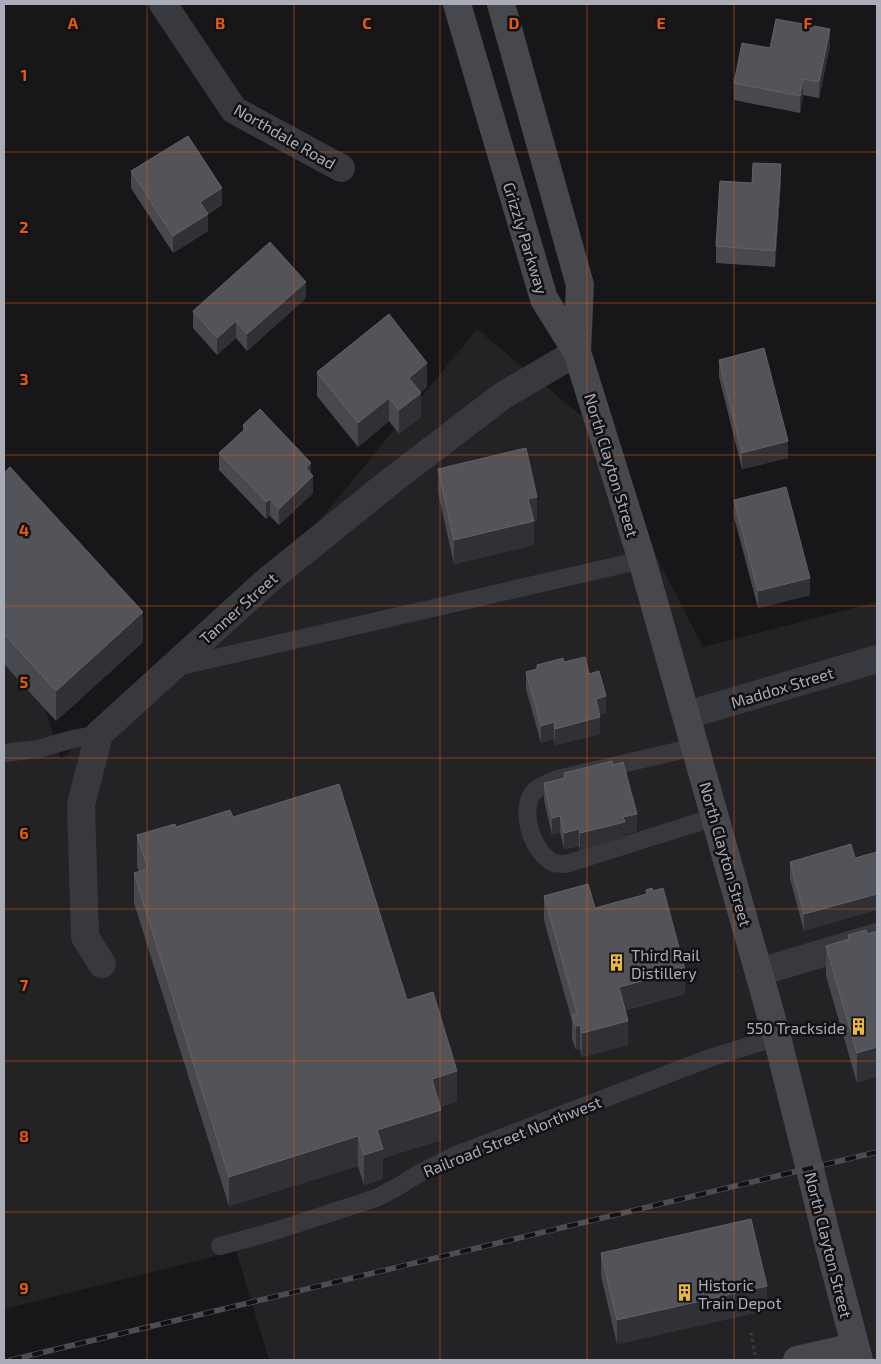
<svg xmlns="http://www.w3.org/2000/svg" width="881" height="1364" font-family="'Exo 2',sans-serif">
	<rect width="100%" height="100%" fill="#171719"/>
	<path fill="#232326" d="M 477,329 L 585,419 L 703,647 L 877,602 L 877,1360 L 269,1360 L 236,1251 L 4,1309 L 4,580 L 61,759 L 274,576 Z"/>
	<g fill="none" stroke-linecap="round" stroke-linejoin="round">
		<path stroke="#3e4045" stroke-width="3" stroke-dasharray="2.5 4" stroke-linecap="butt" d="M 751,1333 L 756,1360"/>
		<g stroke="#38393e" stroke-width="18">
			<path d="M 177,667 L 642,560"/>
			<path d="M 695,747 L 557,779 C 549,783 538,786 533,793 C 519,812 533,854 554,863 C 557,864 563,864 566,864 L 715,817"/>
			<path d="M 4,753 L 38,749 L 73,739 L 99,734"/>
			<path d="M 220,1246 L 278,1230 L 376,1198 L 399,1186 L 418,1174 L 456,1155 L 710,1058 L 777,1037"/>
		</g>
		<g stroke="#38393e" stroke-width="28">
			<path d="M 163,4 L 234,110 L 341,168"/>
			<path d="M 687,715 L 877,659"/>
			<path d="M 102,964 L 85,937 L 81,805 L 99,734 L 267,581 L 391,481 L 502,396 L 577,352"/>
			<path d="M 759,972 L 877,937"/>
		</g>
		<g stroke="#46484e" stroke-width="28">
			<path d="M 457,4 L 544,299 L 577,352 L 642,560 L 777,1037 L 829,1246 L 859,1360"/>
			<path d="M 501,4 L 580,285 L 577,352"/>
			<path d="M 797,1360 L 855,1347"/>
		</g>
		<defs>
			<path id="rail" d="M 11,1360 L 877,1152"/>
		</defs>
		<use href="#rail" stroke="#4b4d53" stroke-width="5.5"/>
		<use href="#rail" stroke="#121214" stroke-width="4" stroke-dasharray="11" stroke-linecap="butt"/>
	</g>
	<g fill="#48494e">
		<path d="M 830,46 L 819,98 L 803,95 L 800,113 L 734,100 L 734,83 L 770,48 Z"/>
		<path d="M 131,171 L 222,205 L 208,214 L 208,231 L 173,253 L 131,188 Z"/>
		<path d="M 781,181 L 775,267 L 716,263 L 716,246 L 752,183 Z"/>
		<path d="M 306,298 L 247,351 L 236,338 L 217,355 L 193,328 L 193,311 Z"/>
		<path d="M 719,360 L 788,458 L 742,469 L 719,377 Z"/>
		<path d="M 317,372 L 427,387 L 420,392 L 421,417 L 399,434 L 389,421 L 358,447 L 317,396 Z"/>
		<path d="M 243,425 L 311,474 L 313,493 L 279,525 L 270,516 L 266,519 L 219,470 L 219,453 L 243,431 Z"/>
		<path d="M 438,469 L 537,520 L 534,521 L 534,545 L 454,564 L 438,493 Z"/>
		<path d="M 4,473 L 143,642 L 56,721 L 4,664 Z"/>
		<path d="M 734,500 L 810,595 L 758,608 L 734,517 Z"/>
		<path d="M 564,662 L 589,674 L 606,713 L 600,714 L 600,734 L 555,745 L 554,739 L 541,743 L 526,689 L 526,672 L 537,669 L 537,665 Z"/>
		<path d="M 613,765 L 637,831 L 625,834 L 625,838 L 580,850 L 579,846 L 564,849 L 560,832 L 552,835 L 544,800 L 544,783 L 564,778 L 564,773 Z"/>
		<path d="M 233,817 L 407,1000 L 457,1101 L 440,1107 L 441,1140 L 383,1158 L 383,1179 L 364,1185 L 358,1166 L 229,1206 L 134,903 L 134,873 L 139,872 L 137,865 L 137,835 L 176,827 Z"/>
		<path d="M 855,858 L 804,931 L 790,879 L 790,862 Z"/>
		<path d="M 646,890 L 685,994 L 625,1010 L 628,1045 L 582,1057 L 580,1049 L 576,1050 L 572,1039 L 572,1021 L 544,920 L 544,896 L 595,908 L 646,894 Z"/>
		<path d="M 866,930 L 857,1083 L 826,976 L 826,946 L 848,939 L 848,935 Z"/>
		<path d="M 601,1253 L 767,1310 L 617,1344 L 601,1276 Z"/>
	</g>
	<g fill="#303134">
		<path d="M 830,29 L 830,46 L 819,98 L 819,82 Z"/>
		<path d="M 803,79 L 803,95 L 800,113 L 800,96 Z"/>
		<path d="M 781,164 L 781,181 L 775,267 L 775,251 Z"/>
		<path d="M 222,188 L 222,205 L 200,218 L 200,202 Z"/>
		<path d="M 208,214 L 208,231 L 173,253 L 173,236 Z"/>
		<path d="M 306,282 L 306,298 L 247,351 L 247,334 Z"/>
		<path d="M 236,321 L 236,338 L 217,355 L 217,338 Z"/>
		<path d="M 427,363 L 427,387 L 409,402 L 409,378 Z"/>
		<path d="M 421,393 L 421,417 L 399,434 L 399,410 Z"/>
		<path d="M 389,398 L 389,421 L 358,447 L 358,423 Z"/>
		<path d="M 788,441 L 788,458 L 742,469 L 742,453 Z"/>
		<path d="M 311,463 L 311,478 L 313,476 L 313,493 L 279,525 L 279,509 L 306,468 Z"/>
		<path d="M 537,497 L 537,520 L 534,521 L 534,545 L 454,564 L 454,540 L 528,499 Z"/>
		<path d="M 270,499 L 270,516 L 266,519 L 266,502 Z"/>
		<path d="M 810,578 L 810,595 L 758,608 L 758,591 Z"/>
		<path d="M 143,612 L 143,642 L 56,721 L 56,691 Z"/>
		<path d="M 606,696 L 606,713 L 596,715 L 596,699 Z"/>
		<path d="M 600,717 L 600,734 L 555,745 L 555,729 Z"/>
		<path d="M 554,722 L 554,739 L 541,743 L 541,726 Z"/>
		<path d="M 637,814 L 637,831 L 625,834 L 625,838 L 580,850 L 580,833 L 623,817 Z"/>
		<path d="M 560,816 L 560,832 L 552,835 L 552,818 Z"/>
		<path d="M 579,829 L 579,846 L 564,849 L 564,833 Z"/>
		<path d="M 877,894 L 877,910 L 804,931 L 804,914 Z"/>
		<path d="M 685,970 L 685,994 L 619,1011 L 619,987 Z"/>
		<path d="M 628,1021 L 628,1045 L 582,1057 L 582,1033 Z"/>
		<path d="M 580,1025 L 580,1049 L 576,1050 L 576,1026 Z"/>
		<path d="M 877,1047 L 877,1077 L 857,1083 L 857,1053 Z"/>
		<path d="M 457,1071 L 457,1101 L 432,1109 L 432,1079 Z"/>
		<path d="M 441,1110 L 441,1140 L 383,1158 L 383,1179 L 364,1185 L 364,1155 L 377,1130 Z"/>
		<path d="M 358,1136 L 358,1166 L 229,1206 L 229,1177 Z"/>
		<path d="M 767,1286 L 767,1310 L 617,1344 L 617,1320 Z"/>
	</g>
	<g fill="#535459" stroke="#606268">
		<path d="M 776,19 L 830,29 L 819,82 L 803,79 L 800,96 L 734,83 L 742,43 L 770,48 Z"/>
		<path d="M 188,136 L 222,188 L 200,202 L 208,214 L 173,236 L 131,171 Z"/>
		<path d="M 753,163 L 781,164 L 775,251 L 716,246 L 720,181 L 752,183 Z"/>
		<path d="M 270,242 L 306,282 L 247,334 L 236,321 L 217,338 L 193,311 Z"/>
		<path d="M 389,314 L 427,363 L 409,378 L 421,393 L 399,410 L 389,398 L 358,423 L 317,372 Z"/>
		<path d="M 764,348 L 788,441 L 742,453 L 719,360 Z"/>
		<path d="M 260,409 L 311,463 L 306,468 L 313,476 L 279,509 L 270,499 L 266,502 L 219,453 L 246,428 L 243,425 Z"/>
		<path d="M 526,448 L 537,497 L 528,499 L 534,521 L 454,540 L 438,469 Z"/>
		<path d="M 10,467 L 143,612 L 56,691 L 4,634 L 4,473 Z"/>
		<path d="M 786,487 L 810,578 L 758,591 L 734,500 Z"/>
		<path d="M 585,657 L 589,674 L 599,671 L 606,696 L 596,699 L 600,717 L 555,729 L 554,722 L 541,726 L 526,672 L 537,669 L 537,665 L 563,658 L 564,662 Z"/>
		<path d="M 612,761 L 613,765 L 623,762 L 637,814 L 623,817 L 625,822 L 580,833 L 579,829 L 564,833 L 560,816 L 552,818 L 544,783 L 565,778 L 564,773 Z"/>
		<path d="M 339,784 L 407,1000 L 433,992 L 457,1071 L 432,1079 L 441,1110 L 377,1130 L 383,1149 L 364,1155 L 358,1136 L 229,1177 L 134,873 L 148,869 L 137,835 L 175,824 L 176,827 L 230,810 L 233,817 Z"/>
		<path d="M 851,844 L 855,858 L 877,852 L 877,894 L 804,914 L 790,862 Z"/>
		<path d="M 588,884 L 595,908 L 647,894 L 646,890 L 652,888 L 653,891 L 663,888 L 685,970 L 619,987 L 628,1021 L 582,1033 L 580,1025 L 576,1026 L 572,1015 L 577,1013 L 544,896 Z"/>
		<path d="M 866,930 L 867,934 L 877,931 L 877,1047 L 857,1053 L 826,946 L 849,939 L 848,935 Z"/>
		<path d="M 751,1219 L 767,1286 L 617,1320 L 601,1253 Z"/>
	</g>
	<path fill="none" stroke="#e8590c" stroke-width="1" stroke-opacity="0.55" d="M 147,4 L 147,1360M 294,4 L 294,1360M 440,4 L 440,1360M 587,4 L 587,1360M 734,4 L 734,1360M 4,152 L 877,152M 4,303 L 877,303M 4,455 L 877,455M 4,606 L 877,606M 4,758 L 877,758M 4,909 L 877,909M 4,1061 L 877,1061M 4,1212 L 877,1212"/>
	<defs>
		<symbol id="building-bare" viewBox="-9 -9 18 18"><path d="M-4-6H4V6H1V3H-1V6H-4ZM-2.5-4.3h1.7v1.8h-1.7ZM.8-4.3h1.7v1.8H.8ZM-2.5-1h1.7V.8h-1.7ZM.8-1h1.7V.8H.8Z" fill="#eab83e" stroke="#121214" stroke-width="2.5" paint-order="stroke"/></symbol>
	</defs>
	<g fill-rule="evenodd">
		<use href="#building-bare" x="604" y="950" width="25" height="25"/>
		<use href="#building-bare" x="846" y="1014" width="25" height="25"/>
		<use href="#building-bare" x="672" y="1280" width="25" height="25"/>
	</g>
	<g text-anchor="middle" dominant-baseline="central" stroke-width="5" stroke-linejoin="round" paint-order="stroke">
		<g font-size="16" fill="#aaadb8" stroke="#121214">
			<text transform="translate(285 136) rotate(30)">Northdale Road</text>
			<text transform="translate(526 238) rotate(73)">Grizzly Parkway</text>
			<text transform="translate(612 465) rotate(73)">North Clayton Street</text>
			<text transform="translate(238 608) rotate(-42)">Tanner Street</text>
			<text transform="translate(782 687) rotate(-17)">Maddox Street</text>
			<text transform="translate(726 854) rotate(74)">North Clayton Street</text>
			<text transform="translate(512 1136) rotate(-22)">Railroad Street Northwest</text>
			<text transform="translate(829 1245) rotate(76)">North Clayton Street</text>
		</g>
		<g font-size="16" fill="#aaadb8" stroke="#121214" text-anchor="start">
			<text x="631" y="954">Third Rail<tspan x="631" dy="18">Distillery</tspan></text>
			<text x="845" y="1027" text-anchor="end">550 Trackside</text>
			<text x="698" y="1284">Historic<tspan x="698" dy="18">Train Depot</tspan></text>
		</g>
	</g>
	<g font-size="16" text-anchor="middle" font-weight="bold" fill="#e8590c" stroke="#121214" stroke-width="5" stroke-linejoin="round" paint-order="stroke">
		<text x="73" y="29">A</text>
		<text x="220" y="29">B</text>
		<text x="367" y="29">C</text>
		<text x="514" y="29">D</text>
		<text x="661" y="29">E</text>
		<text x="808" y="29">F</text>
		<text x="24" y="81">1</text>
		<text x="24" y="233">2</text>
		<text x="24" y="385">3</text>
		<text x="24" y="536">4</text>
		<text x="24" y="688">5</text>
		<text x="24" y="839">6</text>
		<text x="24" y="991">7</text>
		<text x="24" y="1142">8</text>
		<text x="24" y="1294">9</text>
	</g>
	<rect width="881" height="1364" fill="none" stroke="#aaadb8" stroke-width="10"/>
</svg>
